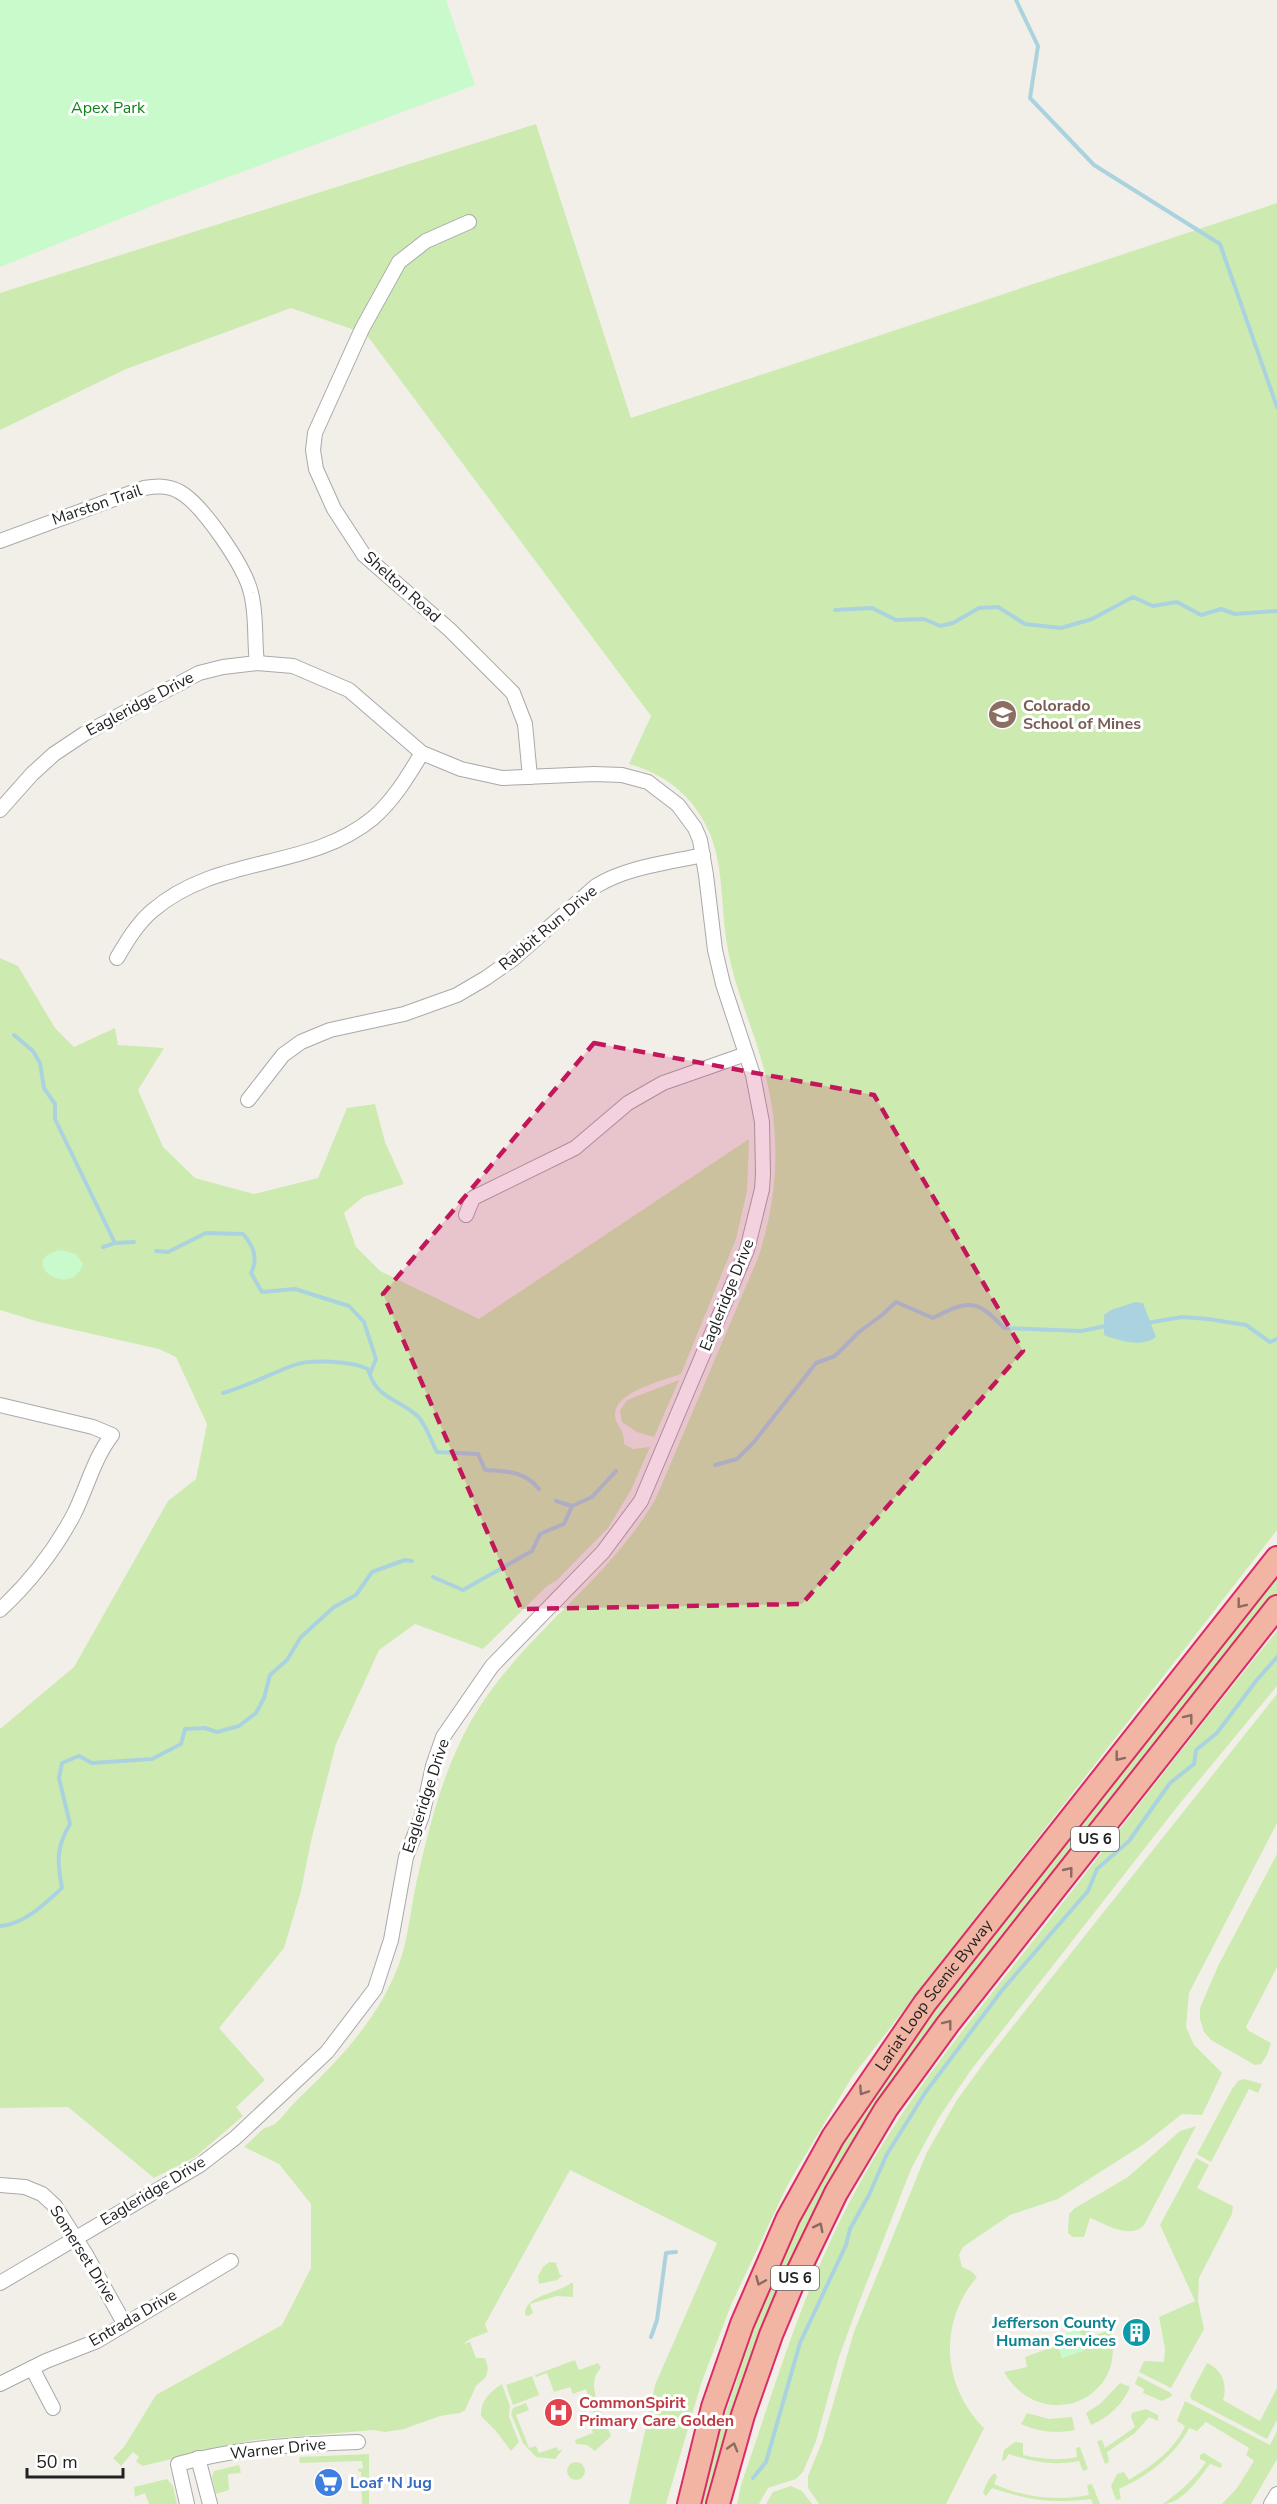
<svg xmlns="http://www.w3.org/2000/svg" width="1277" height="2504" font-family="'Nunito Sans',sans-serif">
	<rect width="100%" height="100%" fill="#f2efe9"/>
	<g fill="#cdebb0">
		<path d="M 536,124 L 631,418 L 1277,203 L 1277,1530 L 852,2077 L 788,2184 L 731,2305 L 701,2384 L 666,2504 L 629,2504 L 655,2385 L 717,2243 L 570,2170 L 485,2324 L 488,2332 L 470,2339 L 463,2344 L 470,2342 L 476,2358 L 485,2358 L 488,2368 L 486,2377 L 476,2386 L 465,2410 L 460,2413 L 440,2416 L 404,2429 L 385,2432 L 374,2430 L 254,2440 L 142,2466 L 136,2461 L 139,2457 L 133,2452 L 121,2466 L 113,2458 L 124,2447 L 156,2395 L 282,2325 L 311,2268 L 311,2204 L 279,2164 L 244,2147 L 263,2129 L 275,2124 C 283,2117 288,2109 296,2101 C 340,2059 383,2015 402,1955 C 410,1927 412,1899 419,1871 C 431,1819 445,1767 471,1721 C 520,1635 607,1584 656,1498 L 758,1258 C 780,1192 781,1128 762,1062 C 751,1023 733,984 727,944 C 720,904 725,856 703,820 C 687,791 661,773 629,764 L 651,716 L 366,334 L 291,308 L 126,369 L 0,430 L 0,293 Z"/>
		<path d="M 0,958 L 18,966 L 55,1028 L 74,1047 L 115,1028 L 118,1045 L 164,1048 L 138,1090 L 163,1147 L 195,1178 L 254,1194 L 318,1178 L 347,1108 L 375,1104 L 385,1142 L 404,1184 L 363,1197 L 344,1213 L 356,1247 L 380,1271 L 479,1319 L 749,1139 L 747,1191 L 736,1239 L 681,1374 C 664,1380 615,1392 615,1414 C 615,1427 625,1428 624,1444 L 633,1449 L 650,1447 L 631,1490 L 608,1528 L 557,1580 L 547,1586 L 483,1649 L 415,1624 L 379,1650 L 336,1744 L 311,1841 L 301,1891 L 284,1948 L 219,2028 L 265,2080 L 236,2107 L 243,2116 L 195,2157 L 154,2178 L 68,2107 L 0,2108 L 0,1729 L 74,1667 L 168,1501 L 196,1479 L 207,1424 L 176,1357 L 159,1349 L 39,1322 L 0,1310 Z"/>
		<path d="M 679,1380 L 654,1437 L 637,1432 L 622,1422 L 620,1411 L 626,1401 L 632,1398 Z"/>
		<path d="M 1277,1568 L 1277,1598 L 878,2110 L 709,2504 L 702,2504 L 717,2439 L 780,2251 L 824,2164 L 900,2050 Z"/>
		<path d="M 1277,1631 L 1277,1686 L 1177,1807 L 1004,2028 L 971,2070 L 938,2119 L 911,2169 L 858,2305 L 839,2357 L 816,2441 L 803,2472 L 796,2479 L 768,2488 L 759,2504 L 737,2504 L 741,2485 C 773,2392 803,2290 849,2203 C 899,2106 969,2022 1037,1936 C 1116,1834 1195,1731 1277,1631 Z"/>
		<path d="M 1277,1694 L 1277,1823 L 1189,1993 L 1186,2027 L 1194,2045 L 1222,2073 L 1202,2115 L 1182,2114 L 1144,2144 L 1058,2199 L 1010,2215 L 963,2247 L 959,2255 L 962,2267 L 971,2271 L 977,2277 C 938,2323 942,2386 984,2428 L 946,2504 L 819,2504 L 808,2488 L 808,2476 L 822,2442 L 854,2332 L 927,2152 L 957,2100 L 986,2060 Z"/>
		<path d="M 1277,1854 L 1277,1967 L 1246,2027 L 1249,2031 L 1271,2043 L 1267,2055 L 1261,2064 L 1255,2065 L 1211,2040 L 1204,2032 L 1200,2019 L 1200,2008 L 1218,1966 Z"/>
		<path d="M 1244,2079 L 1262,2084 L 1258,2093 L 1249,2089 L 1211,2162 L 1197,2154 L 1232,2089 L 1238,2081 Z"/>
		<path d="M 1196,2126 L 1144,2225 C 1130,2240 1106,2224 1090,2218 L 1084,2237 L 1073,2237 L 1068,2233 L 1069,2214 L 1075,2208 L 1128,2177 L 1180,2131 Z"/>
		<path d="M 1196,2158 L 1209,2165 L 1197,2188 L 1233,2206 L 1232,2214 L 1199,2278 L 1198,2301 L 1204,2329 L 1171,2388 L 1139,2372 L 1144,2361 L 1164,2362 L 1165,2349 L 1159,2317 L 1195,2301 L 1160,2225 Z"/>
		<path d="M 549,2262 L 558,2263 L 556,2264 L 560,2275 L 563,2275 L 557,2280 L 539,2284 L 538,2276 L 543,2267 Z"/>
		<path d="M 571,2283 L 573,2283 L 573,2297 L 557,2296 L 530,2304 L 533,2313 L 528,2316 L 525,2315 C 524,2295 557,2294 571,2283 Z"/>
		<path d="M 1088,2326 L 1092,2336 L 1110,2330 C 1130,2401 1040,2435 1004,2372 L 1027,2367 L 1025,2357 L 1058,2345 L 1062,2358 L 1085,2350 L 1079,2329 Z"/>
		<path d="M 575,2360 L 579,2370 L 598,2363 L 601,2368 C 583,2384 605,2417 611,2436 L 595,2451 L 587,2445 L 576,2444 L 575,2440 L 593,2433 L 591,2427 L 597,2424 L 586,2389 L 573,2394 L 570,2387 L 554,2392 L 547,2373 L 536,2377 L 535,2375 Z"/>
		<path d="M 1207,2363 C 1222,2369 1228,2385 1223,2400 L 1260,2421 L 1277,2388 L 1277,2420 L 1267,2439 L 1191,2399 L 1190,2395 Z"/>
		<path d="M 532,2376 L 539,2395 L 513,2405 L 506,2385 Z"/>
		<path d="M 1138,2376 L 1171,2393 L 1172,2396 L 1162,2401 L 1143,2393 L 1144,2389 L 1135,2384 Z"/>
		<path d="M 1120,2383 L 1130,2387 C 1123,2404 1108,2418 1091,2425 L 1086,2413 L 1100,2404 Z"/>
		<path d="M 502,2384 L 510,2406 L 509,2417 L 519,2442 L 511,2451 L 496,2431 L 481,2416 C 480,2402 490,2391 502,2384 Z"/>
		<path d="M 1185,2401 L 1270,2445 L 1277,2431 L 1277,2459 L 1251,2504 L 1222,2504 L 1237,2488 L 1254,2461 L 1246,2455 L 1249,2448 L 1206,2422 L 1197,2431 L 1189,2428 C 1177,2454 1145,2478 1119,2489 L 1121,2499 L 1116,2500 L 1111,2486 L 1117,2474 L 1124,2472 L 1129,2480 C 1151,2466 1174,2451 1185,2426 L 1177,2421 Z"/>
		<path d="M 526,2403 L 529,2410 L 516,2415 L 529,2448 L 536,2446 L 539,2453 L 557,2447 L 558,2451 L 563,2449 L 555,2459 L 536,2457 L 523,2443 L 511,2414 L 513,2408 Z"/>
		<path d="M 1146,2409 L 1158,2415 L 1158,2421 L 1149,2417 L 1135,2433 L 1107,2452 L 1109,2462 L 1105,2464 L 1097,2441 L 1102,2440 L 1105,2448 L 1135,2427 L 1131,2417 L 1132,2413 Z"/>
		<path d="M 1027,2413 L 1049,2419 L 1072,2417 L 1075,2430 C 1056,2434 1039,2432 1021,2424 Z"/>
		<path d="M 1015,2442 L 1023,2443 L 1023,2455 C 1042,2459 1058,2461 1077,2457 L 1076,2448 L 1080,2447 L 1088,2469 L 1083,2471 L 1079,2461 C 1055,2466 1032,2462 1009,2454 L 1005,2460 L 1002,2461 L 1004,2450 Z"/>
		<path d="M 1204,2453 L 1222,2464 L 1221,2468 L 1210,2464 C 1199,2478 1182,2504 1163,2504 C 1179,2492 1195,2479 1206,2462 L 1200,2459 L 1200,2455 Z"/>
		<path d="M 369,2454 L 369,2504 L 362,2504 L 361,2472 L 358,2471 L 358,2469 L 363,2468 L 362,2461 L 300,2463 L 299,2457 Z"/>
		<circle cx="576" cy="2471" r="9"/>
		<path d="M 239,2465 L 241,2473 L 228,2474 L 229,2490 L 216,2494 L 212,2477 L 214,2471 Z"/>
		<path d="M 995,2473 L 997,2477 L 994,2484 C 1025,2498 1056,2501 1089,2495 L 1087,2485 L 1092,2484 L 1100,2504 L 1093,2504 L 1091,2499 C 1052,2504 1028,2500 992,2488 L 986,2496 L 983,2493 C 985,2487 989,2476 995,2473 Z"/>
		<path d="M 167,2479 L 173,2486 L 177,2504 L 149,2504 L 145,2493 L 135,2497 L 134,2487 Z"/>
		<path d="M 791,2486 L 802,2491 L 812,2504 L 766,2504 L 773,2492 Z"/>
	</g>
	<g fill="#c8facc">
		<path d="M 0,0 L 446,0 L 475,85 L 167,200 L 0,267 Z"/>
		<path d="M 61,1250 L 76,1254 L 83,1264 C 70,1302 14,1259 61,1250 Z"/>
		<path d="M 1079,2329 L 1085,2350 L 1062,2358 L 1055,2337 Z"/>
	</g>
	<path fill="#aad3df" d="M 1135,1302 L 1143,1303 L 1156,1337 C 1141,1348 1120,1341 1104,1335 L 1104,1315 L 1111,1310 Z"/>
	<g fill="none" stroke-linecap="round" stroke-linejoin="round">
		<g stroke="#aad3df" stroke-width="4">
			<path d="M 1016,0 L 1038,46 L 1030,98 L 1094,165 L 1220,244 L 1277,407"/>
			<path d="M 835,610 L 872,608 L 896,620 L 924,619 L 940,626 L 953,623 L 979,608 L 998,607 L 1025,624 L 1061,628 L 1092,619 L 1133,597 L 1153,606 L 1177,602 L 1201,615 L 1221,609 L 1235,614 L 1277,611"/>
			<path d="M 14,1035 L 33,1051 L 40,1063 L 44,1088 L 55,1104 L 55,1119 L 115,1243"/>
			<path d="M 103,1247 L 115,1243 L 134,1242"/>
			<path d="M 156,1251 L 168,1252 L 206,1233 L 243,1234 C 253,1245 259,1258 251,1273 L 262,1292 L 295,1289 L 349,1306 L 364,1322 L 376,1359 L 370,1374"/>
			<path d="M 1147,1323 L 1182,1317 L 1208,1319 L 1246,1325 L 1270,1342 L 1277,1339"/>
			<path d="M 223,1393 C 248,1386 270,1374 294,1365 C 311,1359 352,1361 368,1369 C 376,1398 394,1397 415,1414 C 425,1421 431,1441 437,1452 L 478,1454 L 485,1470 C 506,1471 525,1471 539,1489"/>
			<path d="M 715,1465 L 737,1459 L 754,1442 L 816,1363 L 835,1356 L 859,1332 L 882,1315 L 896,1302 L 933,1318 C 968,1300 976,1298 1004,1328 L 1081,1331 L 1106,1326"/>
			<path d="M 556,1501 L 572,1506"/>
			<path d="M 433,1577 L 463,1590 L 532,1551 L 540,1534 L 564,1524 L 572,1506 L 592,1497 L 616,1471"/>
			<path d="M 0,1926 C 23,1925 45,1904 62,1888 C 57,1861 56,1848 70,1824 L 59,1778 L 62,1763 L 79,1756 L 92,1763 L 152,1759 L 181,1744 L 185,1729 L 205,1728 L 217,1732 L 239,1726 L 256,1713 L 264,1698 L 270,1675 L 287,1660 L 301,1637 L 334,1607 L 356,1595 L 372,1572 L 405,1560 L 412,1561"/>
			<path d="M 651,2337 L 657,2320 L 666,2253 L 676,2252"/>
			<path d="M 753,2478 L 766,2462 L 800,2343 L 846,2245 L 850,2229 L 869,2195 L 887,2154 L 925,2093 L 1003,1989 L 1088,1891 L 1097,1869 L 1129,1841 L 1170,1783 L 1194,1764 L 1196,1750 L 1217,1733 L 1256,1681 L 1277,1657"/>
		</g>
		<defs>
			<g id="minor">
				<path d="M 469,222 L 426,241 L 399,262 L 362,329 L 315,433 L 313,450 L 316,469 L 334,509 L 364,555 L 450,630 L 513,693 L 525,724 L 530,777"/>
				<path d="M 0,541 L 144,488 C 156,486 168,485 180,492 C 203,505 245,567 251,593 C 257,616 254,640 257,663"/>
				<path d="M 0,810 L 32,774 L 54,754 L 84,734 L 199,673 L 223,667 L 257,663 L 293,666 L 349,690 L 422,753 L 461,769 L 502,778 L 594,774 L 622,775 L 648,782 L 678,805 L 695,828 L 700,840 L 706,875 L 715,950 L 723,984 L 753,1075 L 762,1122 L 763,1174 L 762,1189 L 747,1250 L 641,1501 L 603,1552 L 492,1666 L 443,1737 L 433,1766 L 422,1816 L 406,1857 L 391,1940 L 375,1989 L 327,2052 L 235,2138 L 200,2165 L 0,2283"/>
				<path d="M 117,958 C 127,941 137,924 152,911 C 218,854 309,871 373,818 C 394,800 408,776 422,753"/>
				<path d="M 248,1100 L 283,1055 L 301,1042 L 330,1030 L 404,1014 L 457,995 L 486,978 L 513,959 L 596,886 C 627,867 667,863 703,855"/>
				<path d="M 466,1215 L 473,1198 L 575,1148 L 628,1103 L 663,1083 L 746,1054"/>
				<path d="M 0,1405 L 93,1427 L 112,1435 C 94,1458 87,1488 74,1514 C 55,1550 29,1583 0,1610"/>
				<path d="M 0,2185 L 25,2187 L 42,2194 L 55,2206 L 85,2253 L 124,2323"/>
				<path d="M 32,2368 L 53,2408"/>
				<path d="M 0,2384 L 46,2361 L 97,2341 L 231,2261"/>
				<path d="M 198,2458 L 210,2504"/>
				<path d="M 187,2504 L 178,2464 C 237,2448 297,2444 358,2442"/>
				<path d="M 1271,2504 L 1277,2494"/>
			</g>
			<g id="trunk">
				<path id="s1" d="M 689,2504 L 713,2407 L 742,2324 L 788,2218 L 833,2137 L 925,2003 L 1277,1558"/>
				<path d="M 718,2504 L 743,2415 L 771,2335 L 794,2280 L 836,2193 L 886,2109 L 948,2024 L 1277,1607"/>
			</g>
		</defs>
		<use href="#minor" stroke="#a9a9a9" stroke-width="16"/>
		<use href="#trunk" stroke="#dc2a67" stroke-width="26"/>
		<use href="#minor" stroke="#fff" stroke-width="14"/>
		<use href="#trunk" stroke="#f2b4a3" stroke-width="22"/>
	</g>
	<defs><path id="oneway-chevron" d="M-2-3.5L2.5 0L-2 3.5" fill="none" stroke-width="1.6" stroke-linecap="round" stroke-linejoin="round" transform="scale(1.5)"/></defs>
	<g stroke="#8a6b62">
		<use href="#oneway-chevron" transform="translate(1241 1604) rotate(128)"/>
		<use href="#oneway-chevron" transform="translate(1189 1718) rotate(-52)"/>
		<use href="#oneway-chevron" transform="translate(1119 1757) rotate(128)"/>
		<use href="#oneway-chevron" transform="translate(1069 1871) rotate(-51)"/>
		<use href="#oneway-chevron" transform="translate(948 2024) rotate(-52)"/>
		<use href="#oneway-chevron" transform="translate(863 2091) rotate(124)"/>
		<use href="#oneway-chevron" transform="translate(819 2227) rotate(-63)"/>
		<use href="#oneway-chevron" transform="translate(760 2281) rotate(113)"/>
		<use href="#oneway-chevron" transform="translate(733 2447) rotate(-74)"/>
	</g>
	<path fill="#c2185b" fill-opacity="0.2" stroke="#c2185b" stroke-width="4.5" stroke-dasharray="12 8" stroke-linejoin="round" d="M 594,1043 L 874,1095 L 1023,1351 L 802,1604 L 521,1609 L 383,1294 Z"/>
	<defs>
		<symbol id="university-disc" viewBox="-11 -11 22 22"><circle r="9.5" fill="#8d6e63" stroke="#fff"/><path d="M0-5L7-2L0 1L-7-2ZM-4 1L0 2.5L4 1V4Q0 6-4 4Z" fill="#fff"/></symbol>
		<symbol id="building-disc" viewBox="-11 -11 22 22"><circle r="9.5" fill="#0f9aa8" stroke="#fff"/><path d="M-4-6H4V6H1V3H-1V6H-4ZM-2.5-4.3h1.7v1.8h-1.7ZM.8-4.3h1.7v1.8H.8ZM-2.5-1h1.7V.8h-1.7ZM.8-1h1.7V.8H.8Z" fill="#fff"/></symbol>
		<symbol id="hospital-disc" viewBox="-11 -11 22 22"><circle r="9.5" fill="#e0444e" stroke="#fff"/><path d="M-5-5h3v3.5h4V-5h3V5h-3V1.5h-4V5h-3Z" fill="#fff"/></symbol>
		<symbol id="supermarket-disc" viewBox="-11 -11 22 22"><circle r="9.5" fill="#3f7fe0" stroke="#fff"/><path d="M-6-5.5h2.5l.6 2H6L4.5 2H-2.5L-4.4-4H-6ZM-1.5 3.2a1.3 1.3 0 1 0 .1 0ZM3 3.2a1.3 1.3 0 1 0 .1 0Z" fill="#fff"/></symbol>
	</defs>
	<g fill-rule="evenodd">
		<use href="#university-disc" x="986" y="698" width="33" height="33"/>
		<use href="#building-disc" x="1120" y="2316" width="33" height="33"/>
		<use href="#hospital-disc" x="542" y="2396" width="33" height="33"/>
		<use href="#supermarket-disc" x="312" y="2466" width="33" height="33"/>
	</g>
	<g text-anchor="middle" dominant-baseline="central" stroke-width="6" stroke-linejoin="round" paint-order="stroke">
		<g fill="#fff" stroke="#646464" stroke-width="1.5">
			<rect x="1071" y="1827" width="48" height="24" rx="4.5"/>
			<rect x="771" y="2266" width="48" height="24" rx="4.5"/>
		</g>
		<g font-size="15" font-weight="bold" fill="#222">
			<text x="1095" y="1839">US 6</text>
			<text x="795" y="2278">US 6</text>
		</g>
		<g font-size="16" fill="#0c8416" stroke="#fff">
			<text x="108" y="108">Apex Park</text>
		</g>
		<g font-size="16" fill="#222" stroke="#fff">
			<text transform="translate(97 505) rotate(-19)">Marston Trail</text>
			<text transform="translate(402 587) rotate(42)">Shelton Road</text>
			<text transform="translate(140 704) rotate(-28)">Eagleridge Drive</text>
			<text transform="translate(548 928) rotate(-40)">Rabbit Run Drive</text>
			<text transform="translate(727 1295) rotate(-68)">Eagleridge Drive</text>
			<text transform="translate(426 1796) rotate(-72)">Eagleridge Drive</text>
			<text stroke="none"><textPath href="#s1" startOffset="570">Lariat Loop Scenic Byway</textPath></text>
			<text transform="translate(153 2191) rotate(-31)">Eagleridge Drive</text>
			<text transform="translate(83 2254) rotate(58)">Somerset Drive</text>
			<text transform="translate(133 2318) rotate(-30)">Entrada Drive</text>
			<text transform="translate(278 2449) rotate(-6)">Warner Drive</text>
		</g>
		<g font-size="16" font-weight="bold" fill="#785e54" stroke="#fff" text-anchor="start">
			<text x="1023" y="706">Colorado<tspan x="1023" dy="18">School of Mines</tspan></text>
		</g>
		<g font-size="16" font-weight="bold" fill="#0d838f" stroke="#fff" text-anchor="end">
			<text x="1116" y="2323">Jefferson County<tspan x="1116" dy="18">Human Services</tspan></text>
		</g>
		<g font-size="16" font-weight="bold" fill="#be3a42" stroke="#fff" text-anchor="start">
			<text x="579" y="2403">CommonSpirit<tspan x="579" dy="18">Primary Care Golden</tspan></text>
		</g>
		<g font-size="16" font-weight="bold" fill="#366cbe" stroke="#fff" text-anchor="start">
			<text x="350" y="2483">Loaf 'N Jug</text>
		</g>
	</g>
	<path d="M27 2468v9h96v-9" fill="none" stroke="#222222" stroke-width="3"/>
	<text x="36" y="2468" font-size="18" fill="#222222" stroke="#ffffff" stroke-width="4.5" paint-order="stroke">50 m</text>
</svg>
